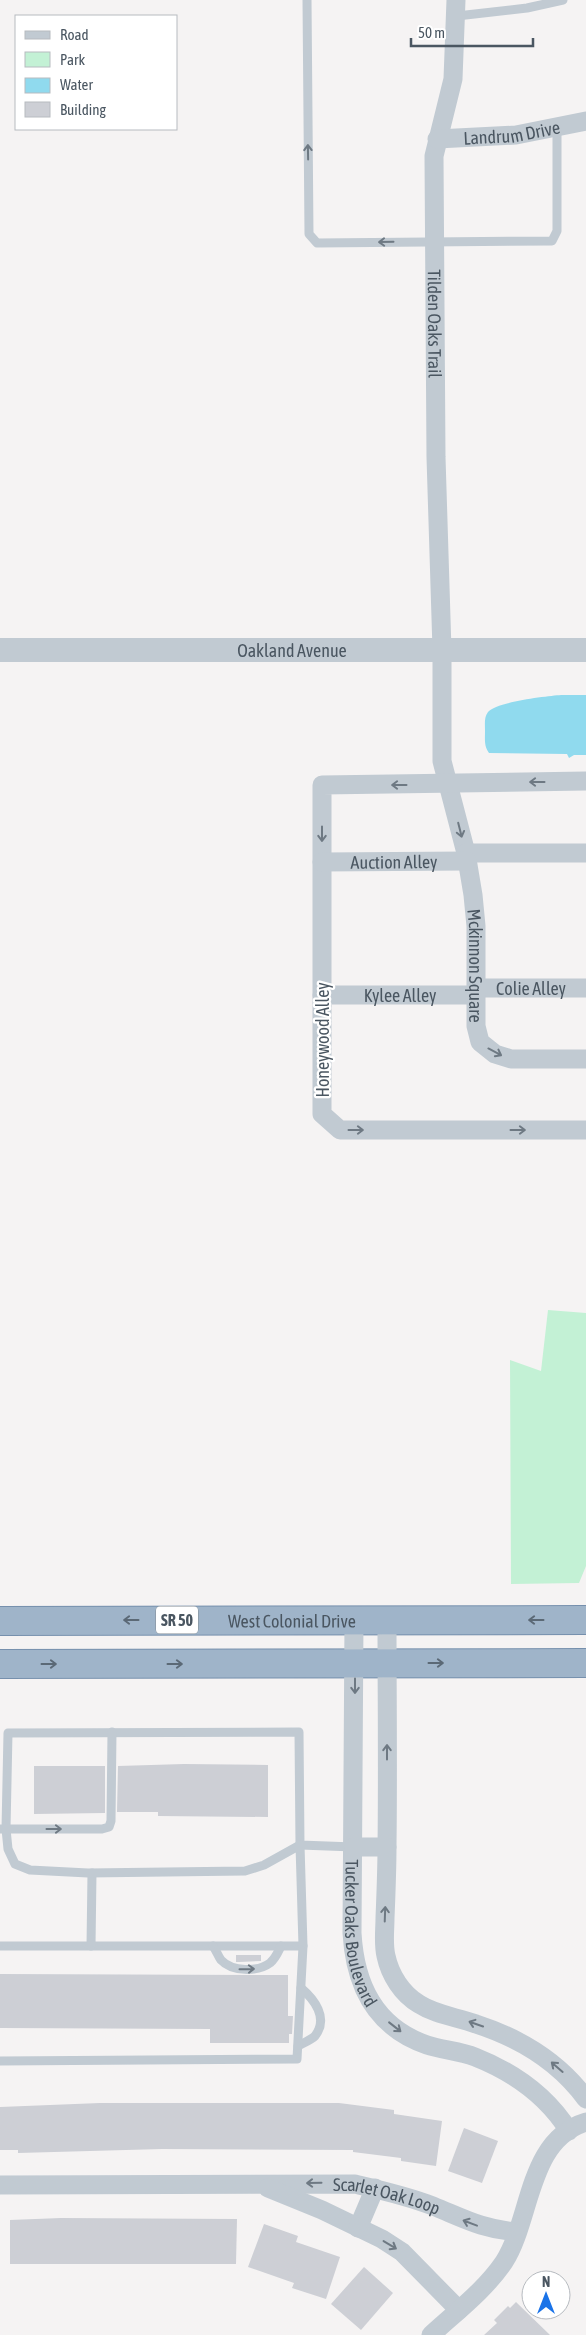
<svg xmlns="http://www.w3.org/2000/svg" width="586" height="2335" font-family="'Asap Condensed',sans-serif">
	<rect width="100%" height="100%" fill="#f5f3f3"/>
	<path fill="#c3f1d5" d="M 548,1310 L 586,1313 L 586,1566 L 579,1583 L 511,1584 L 510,1360 L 541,1371 Z"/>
	<path fill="#90daee" d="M 561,695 L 586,695 L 586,755 L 574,755 L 569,758 L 567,754 L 489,753 C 484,746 485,740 485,731 C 485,724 484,717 488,712 C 496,702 547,696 561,695 Z"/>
	<g fill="#cdcfd5">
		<path d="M 184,1764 L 268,1765 L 268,1817 L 158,1816 L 158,1812 L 117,1812 L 118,1766 Z"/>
		<path d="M 34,1766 L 105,1766 L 105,1813 L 34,1814 Z"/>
		<path d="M 236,1955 L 261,1955 L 261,1961 L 239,1962 L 236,1962 Z"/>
		<path d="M 0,1974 L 288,1975 L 288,2016 L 293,2016 L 292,2034 L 289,2034 L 289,2043 L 210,2043 L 210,2029 L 0,2028 Z"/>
		<path d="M 100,2103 L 339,2103 L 394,2110 L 394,2114 L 442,2121 L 436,2166 L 401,2161 L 401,2158 L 353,2152 L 353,2150 L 162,2149 L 18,2153 L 18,2150 L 0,2150 L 0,2107 Z"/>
		<path d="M 464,2128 L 498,2141 L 482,2183 L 448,2171 Z"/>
		<path d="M 61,2218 L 237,2219 L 236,2264 L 10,2264 L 10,2220 Z"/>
		<path d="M 264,2224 L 298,2236 L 296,2242 L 340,2257 L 326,2299 L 292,2288 L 294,2283 L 248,2267 Z"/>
		<path d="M 364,2267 L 393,2293 L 361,2330 L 331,2304 Z"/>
		<path d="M 516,2302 L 550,2335 L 484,2335 L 497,2323 L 494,2320 L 508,2306 L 510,2308 Z"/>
	</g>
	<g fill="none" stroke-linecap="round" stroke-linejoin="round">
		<defs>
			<g id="trunk">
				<path id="s9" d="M 0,1621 L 586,1620"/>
				<path d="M 0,1664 L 586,1663"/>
			</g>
		</defs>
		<use href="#trunk" stroke="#7690ad" stroke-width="30"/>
		<g stroke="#c1cad2" stroke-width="9">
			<path d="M 307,0 L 309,234 L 317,243 L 552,241 L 557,231 L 557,126"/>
			<path d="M 457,16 L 527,8 L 563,0"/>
			<path d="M 0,1829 L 6,1829 L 8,1733 L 299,1732 L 300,1845 L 354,1847"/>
			<path d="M 0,1946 L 303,1946"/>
			<path d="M 91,1946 L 92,1873"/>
			<path d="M 213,1946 C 216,1950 218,1956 221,1960 C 232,1972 258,1972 270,1963 C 276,1958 278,1952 281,1946"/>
			<path d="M 298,2046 C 303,2043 311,2040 315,2036 C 329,2018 314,1999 301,1988"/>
			<path d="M 0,2061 L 297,2059 L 303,1946 L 300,1845 L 264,1865 L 245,1871 L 88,1873 L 30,1870 L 15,1864 L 8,1849 L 6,1829 L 102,1829 L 109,1827 L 111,1821 L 112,1732"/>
		</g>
		<g stroke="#c1cad2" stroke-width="19">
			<path id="s1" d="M 456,0 L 453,79 L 434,156 L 436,457 L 442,650 L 442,761 L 466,853 L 473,895 L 476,926 L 476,1026 L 480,1042 L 495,1054 L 511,1059 L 586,1059"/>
			<path id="s2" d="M 437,139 L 516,135 L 586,121"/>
			<path d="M 586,781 L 322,785 L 322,1114 L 340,1130 L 586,1130"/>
			<path d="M 466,853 L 586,853"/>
			<path id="s3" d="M 322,862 L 467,861"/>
			<path id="s4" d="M 476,988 L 586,988"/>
			<path id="s5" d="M 322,995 L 476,995"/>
			<path id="s6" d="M 354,1620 L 352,1933 C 355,1985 375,2027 427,2045 C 442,2050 460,2051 475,2057 C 513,2072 547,2096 569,2131"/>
			<path d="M 387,1620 C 387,1695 388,1771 387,1846 C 387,1870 386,1894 385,1918 C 385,1930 383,1944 386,1956 C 390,1975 402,1994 419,2004 C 436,2015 457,2017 476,2024 C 519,2038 559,2062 586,2099"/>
			<path d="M 354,1847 L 387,1847"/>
			<path id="s7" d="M 0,2185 L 355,2184 C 381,2190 408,2196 433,2206 C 465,2219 482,2229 517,2232"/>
			<path d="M 268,2188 L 322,2210 L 382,2239 L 402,2252 L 459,2310"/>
			<path d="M 358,2228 L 375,2188"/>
			<path d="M 431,2335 C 456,2312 485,2290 504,2262 C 532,2218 527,2140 586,2122"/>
		</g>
		<path stroke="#c1cad2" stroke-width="24" id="s8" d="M 0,650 L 586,650"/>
		<use href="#trunk" stroke="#9fb4c9" stroke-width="28"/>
	</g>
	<defs><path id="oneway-shaft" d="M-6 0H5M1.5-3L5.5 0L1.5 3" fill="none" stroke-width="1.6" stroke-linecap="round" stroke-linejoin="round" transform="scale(1.25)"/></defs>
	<g stroke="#6e7983">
		<use href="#oneway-shaft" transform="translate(308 152) rotate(-91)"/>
		<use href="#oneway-shaft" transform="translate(386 242) rotate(179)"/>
		<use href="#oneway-shaft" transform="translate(537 782) rotate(180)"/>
		<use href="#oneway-shaft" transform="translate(399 785) rotate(180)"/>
		<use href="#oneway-shaft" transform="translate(460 830) rotate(76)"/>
		<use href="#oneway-shaft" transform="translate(322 834) rotate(90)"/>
		<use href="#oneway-shaft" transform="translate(495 1052) rotate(28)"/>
		<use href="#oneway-shaft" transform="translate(356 1130)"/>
		<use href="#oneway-shaft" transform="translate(518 1130)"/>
		<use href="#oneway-shaft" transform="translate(355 1686) rotate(90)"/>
		<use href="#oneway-shaft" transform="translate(387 1752) rotate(-90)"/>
		<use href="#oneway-shaft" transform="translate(54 1829)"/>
		<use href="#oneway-shaft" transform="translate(385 1914) rotate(-88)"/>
		<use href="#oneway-shaft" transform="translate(247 1969) rotate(-1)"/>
		<use href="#oneway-shaft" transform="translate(476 2024) rotate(-161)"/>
		<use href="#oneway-shaft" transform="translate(395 2027) rotate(38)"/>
		<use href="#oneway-shaft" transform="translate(557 2067) rotate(-139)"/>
		<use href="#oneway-shaft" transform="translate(314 2183) rotate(179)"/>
		<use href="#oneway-shaft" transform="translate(470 2223) rotate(-159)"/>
		<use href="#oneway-shaft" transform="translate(390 2245) rotate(31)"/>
	</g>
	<g stroke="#5b6976">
		<use href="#oneway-shaft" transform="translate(131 1620) rotate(180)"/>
		<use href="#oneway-shaft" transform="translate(536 1620) rotate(180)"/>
		<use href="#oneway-shaft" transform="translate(436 1663)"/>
		<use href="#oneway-shaft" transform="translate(49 1664)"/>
		<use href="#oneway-shaft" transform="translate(175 1664)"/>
	</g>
	<g text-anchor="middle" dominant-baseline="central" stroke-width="4.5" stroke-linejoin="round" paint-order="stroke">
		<rect fill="#fff" stroke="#808990" stroke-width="1" x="156" y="1606.5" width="42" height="27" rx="4"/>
		<g font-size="16" font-weight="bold" fill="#4a5661">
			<text x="177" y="1620">SR 50</text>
		</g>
		<g font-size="18" fill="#4a5661" stroke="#fff">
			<text stroke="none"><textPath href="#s2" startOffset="75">Landrum Drive</textPath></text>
			<text stroke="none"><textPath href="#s1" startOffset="326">Tilden Oaks Trail</textPath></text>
			<text stroke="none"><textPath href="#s8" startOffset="292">Oakland Avenue</textPath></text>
			<text stroke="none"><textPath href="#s3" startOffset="72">Auction Alley</textPath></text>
			<text stroke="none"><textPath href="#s1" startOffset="972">Mckinnon Square</textPath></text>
			<text stroke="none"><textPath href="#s4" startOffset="55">Colie Alley</textPath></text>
			<text stroke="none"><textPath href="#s5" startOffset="78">Kylee Alley</textPath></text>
			<text transform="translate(322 1040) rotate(-90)">Honeywood Alley</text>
			<text stroke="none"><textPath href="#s9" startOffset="292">West Colonial Drive</textPath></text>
			<text stroke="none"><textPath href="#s6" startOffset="314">Tucker Oaks Boulevard</textPath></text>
			<text stroke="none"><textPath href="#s7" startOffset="388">Scarlet Oak Loop</textPath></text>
		</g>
	</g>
	<rect x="15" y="15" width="162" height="115" fill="#ffffff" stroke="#b7bbc0"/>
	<rect x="25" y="31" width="25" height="8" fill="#c1cad2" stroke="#b7bbc0"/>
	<text x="60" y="40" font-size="15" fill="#4a5661">Road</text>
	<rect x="25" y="52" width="25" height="15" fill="#c3f1d5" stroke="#b7bbc0"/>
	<text x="60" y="65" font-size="15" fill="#4a5661">Park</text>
	<rect x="25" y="78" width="25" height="15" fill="#90daee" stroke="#b7bbc0"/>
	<text x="60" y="90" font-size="15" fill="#4a5661">Water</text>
	<rect x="25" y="102" width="25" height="15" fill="#cdcfd5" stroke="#b7bbc0"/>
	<text x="60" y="115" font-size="15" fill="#4a5661">Building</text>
	<g transform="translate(546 2295)"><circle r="24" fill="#ffffff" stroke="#b7bbc0"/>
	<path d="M0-4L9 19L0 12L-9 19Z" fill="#1a73e8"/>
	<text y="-8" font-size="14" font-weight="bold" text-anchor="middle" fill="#4a5661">N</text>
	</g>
	<path d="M411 38v8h122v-8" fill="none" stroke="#4a5661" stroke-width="2.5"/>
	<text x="418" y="38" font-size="15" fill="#4a5661" stroke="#ffffff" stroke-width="4" paint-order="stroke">50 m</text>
</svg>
